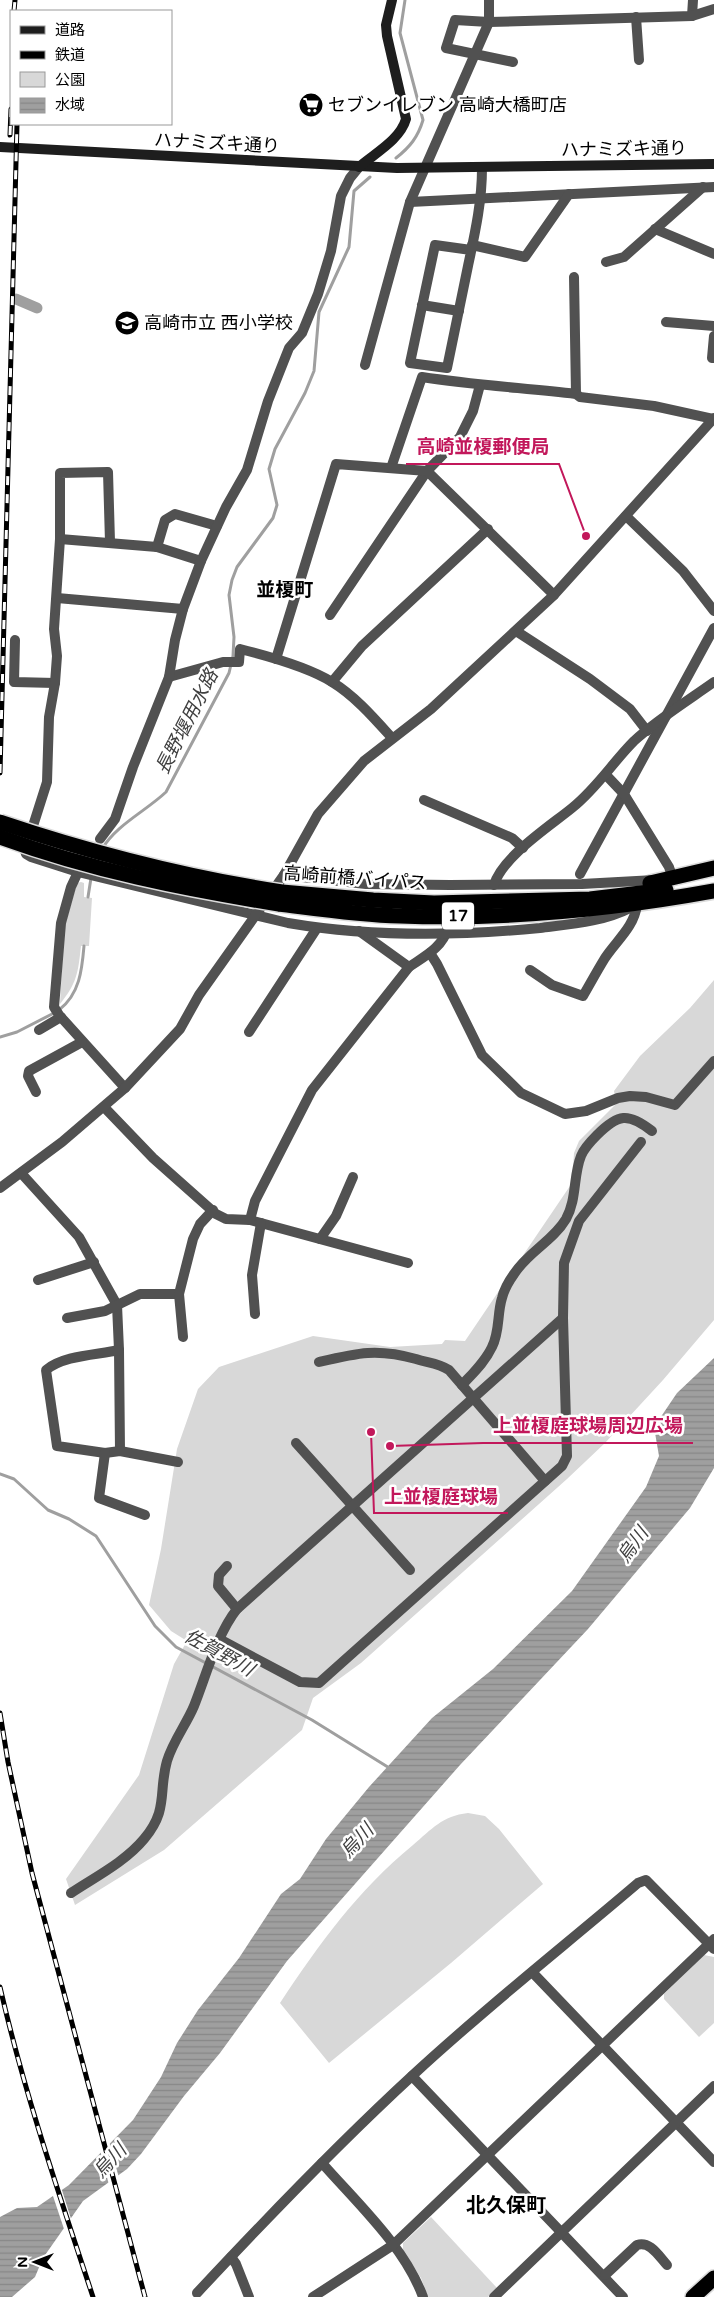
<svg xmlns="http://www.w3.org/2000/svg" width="714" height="2297" font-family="'Varela Round','Noto Sans JP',sans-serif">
	<defs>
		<pattern id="water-rules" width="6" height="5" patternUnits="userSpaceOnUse" patternTransform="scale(1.25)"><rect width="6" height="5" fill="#9f9f9f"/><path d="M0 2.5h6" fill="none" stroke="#878787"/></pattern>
	</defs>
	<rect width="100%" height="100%" fill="#fff"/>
	<g fill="#d8d8d8">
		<path d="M 81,882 L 84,883 L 84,897 L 92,898 L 89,946 L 81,946 C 78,973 77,983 60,1004 L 64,929 L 77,883 Z"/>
		<path d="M 714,980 L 714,1320 L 663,1380 L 605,1443 L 567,1479 L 361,1663 L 313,1698 L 302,1730 L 164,1850 L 75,1905 L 66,1879 L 139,1775 L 174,1664 L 187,1641 L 171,1631 L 149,1605 L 161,1549 L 177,1449 L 198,1389 L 219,1367 L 313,1336 L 390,1347 L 442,1344 L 445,1340 L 465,1341 L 572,1183 L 574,1153 L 579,1141 L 616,1104 L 614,1091 L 640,1056 L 690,1008 Z"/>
		<path d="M 468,1813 L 485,1816 L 499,1829 L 543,1884 L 451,1963 L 329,2063 L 280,2003 C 320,1943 357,1891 413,1845 C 432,1829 442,1816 468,1813 Z"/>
		<path d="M 704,1955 L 714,1957 L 714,2023 L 699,2037 L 664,1999 L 664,1994 Z"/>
		<path d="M 431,2217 L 497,2288 L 488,2297 L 428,2297 L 421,2278 L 403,2251 L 403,2243 Z"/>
	</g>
	<path fill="url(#water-rules)" d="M 714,1358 L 714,1468 L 690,1508 L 588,1629 L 460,1765 L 287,1961 L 220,2053 L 184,2096 L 141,2154 L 127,2169 L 83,2201 L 43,2258 L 35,2277 L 12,2297 L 0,2297 L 0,2217 L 17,2208 L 37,2207 L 69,2185 L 133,2120 L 161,2077 L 177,2043 L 198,2010 L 239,1958 L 281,1894 L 300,1879 L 326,1839 L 369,1787 L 432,1718 L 493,1669 L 572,1591 L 646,1487 L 659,1456 L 654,1427 L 677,1393 Z"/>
	<g fill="#fff">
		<path d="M 109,2141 L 119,2178 L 109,2185 L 100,2150 Z"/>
		<path d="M 61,2187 L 72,2222 L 65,2232 L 52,2193 Z"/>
	</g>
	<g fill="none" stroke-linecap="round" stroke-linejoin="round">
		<g stroke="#9f9f9f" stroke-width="3">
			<path d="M 396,158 C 410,147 418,137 423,120 L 400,33 L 405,0"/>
			<path d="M 102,849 C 116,825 146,811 166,792 L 229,673 L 233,656 L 234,637 L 229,595 L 232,580 L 237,567 L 273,518 L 277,505 L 269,469 L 275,449 L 305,393 L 314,371 L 319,312 L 349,247 L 354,191 L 370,177"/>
			<path d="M 88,897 L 91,878"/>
			<path d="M 59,1010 C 80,994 82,969 84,946"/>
			<path d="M 0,1037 L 17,1032 L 54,1013"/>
			<path d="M 0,1474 L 14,1479 L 48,1510 L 69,1519 L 96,1536 L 155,1626 L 176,1647 L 312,1720 L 391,1769"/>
		</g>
		<path stroke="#9f9f9f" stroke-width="11" d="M 16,299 L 37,308"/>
		<defs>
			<g id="highway">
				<path d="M 650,883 L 714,868"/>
				<path d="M 282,892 L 373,900 L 434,903 L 590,899 L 666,890"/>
				<path d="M 279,904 C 319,909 359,915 400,916 C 506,920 610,910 714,891"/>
				<path d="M 693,2297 L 714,2278"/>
			</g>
		</defs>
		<use href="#highway" stroke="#dbdbdb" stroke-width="18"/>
		<g stroke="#515151" stroke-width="10">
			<path d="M 692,16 L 693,0"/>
			<path d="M 636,17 L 639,60"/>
			<path d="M 513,62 L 446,48 L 455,20 L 489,22 L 692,16 L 714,9"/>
			<path d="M 410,202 L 714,187"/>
			<path d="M 655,229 L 714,254"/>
			<path d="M 472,245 L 525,257 L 569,194"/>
			<path d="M 471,250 L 435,245 L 410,363 L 447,368 C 454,334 461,300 468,266 C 475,233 482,202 482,168"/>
			<path d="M 606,262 L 624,257 L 703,187"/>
			<path d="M 574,277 L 576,394"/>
			<path d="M 422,305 L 459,311"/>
			<path d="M 666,322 L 714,326"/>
			<path d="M 714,336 L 712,358 L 714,358"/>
			<path d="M 365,365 L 410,202 L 489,22 L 489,0"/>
			<path d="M 391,468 L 422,377 C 473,385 525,388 576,394 L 580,397 L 654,406 L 714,419"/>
			<path d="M 626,516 L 683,571 L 714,611"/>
			<path d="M 60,539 L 157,547 L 201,561"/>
			<path d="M 157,547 L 165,520 L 175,514 L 217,526"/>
			<path d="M 57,598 L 183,609"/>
			<path d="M 330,615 L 427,471 L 460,437 L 473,411 L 480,385"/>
			<path d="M 516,631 L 590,679 L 630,709 L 647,731"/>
			<path d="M 15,640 L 14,682 L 55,683"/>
			<path d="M 276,659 L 336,464 L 427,471 L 554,595"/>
			<path d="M 169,677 L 223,662 L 239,662 L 240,649 C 268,656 308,667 332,682 C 355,696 374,718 392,738"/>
			<path d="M 332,682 L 362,646 L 488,529"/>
			<path d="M 424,800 L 512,838 L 523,848"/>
			<path d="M 100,839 L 115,819 L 133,767 L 169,677 L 175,640 L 183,609 L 201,561 L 226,507 L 247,470 L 268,401 L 289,348 L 302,333 L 318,294 L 331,251 L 341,196 L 350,178 L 359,167"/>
			<path d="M 78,872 L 31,857 L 26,854 L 25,851 L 47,782 L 49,717 L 55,683 L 57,656 L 54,629 L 60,539 L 60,473 L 108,472 L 110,542"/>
			<path d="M 580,874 L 714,628"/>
			<path d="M 284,875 L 366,884 L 450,885 L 582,884 L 673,879 L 669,867 L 624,794 L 606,775"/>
			<path d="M 494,885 C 502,857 550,826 572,808 C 597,788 613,762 634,741 C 655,721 690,699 714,682"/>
			<path d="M 359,931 L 409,967 C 425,956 442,948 448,928"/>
			<path d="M 430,953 L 437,964 L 482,1055 L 521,1093 L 565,1114 L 586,1111 L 618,1098 L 630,1096 L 646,1097 L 675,1105 L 714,1061"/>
			<path d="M 530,970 L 552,985 L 583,996 C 590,984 597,971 605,958 C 617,940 634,927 637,905"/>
			<path d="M 39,1030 L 61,1017"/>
			<path d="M 249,1032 L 317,928"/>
			<path d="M 125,1088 L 59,1015 L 54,1007 L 61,923 L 71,887 L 78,872 L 288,923 C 370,937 457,936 540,928 C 572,924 603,922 632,907"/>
			<path d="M 36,1092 L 28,1076 L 29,1071 L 82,1042"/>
			<path d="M 104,1107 L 153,1158 L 216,1214 L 226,1219 L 250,1220 L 408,1263"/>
			<path d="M 21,1173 L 79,1237 L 117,1305 L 119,1350 L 120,1451"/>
			<path d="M 0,1188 L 62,1142 L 125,1088 L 180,1029 L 199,995 L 284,875 L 318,814 L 364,761 L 431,709 L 554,595 L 714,418"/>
			<path d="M 250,1220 L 255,1201 L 312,1090 L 409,967"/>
			<path d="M 320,1239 L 336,1216 L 353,1177"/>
			<path d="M 38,1280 L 94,1262"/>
			<path d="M 255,1314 L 252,1275 L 261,1223"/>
			<path d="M 67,1318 L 105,1311 L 140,1294 L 179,1294"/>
			<path d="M 183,1337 L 179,1294 L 193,1239 L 200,1224 L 213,1210"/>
			<path d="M 119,1350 C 97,1355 64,1355 46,1370 L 57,1446 L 105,1453 L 120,1451 L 178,1462"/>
			<path d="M 319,1362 C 357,1353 377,1348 416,1359 C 428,1363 438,1363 449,1370 L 545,1481"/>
			<path d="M 462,1385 C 473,1373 485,1362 492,1347 C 500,1331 497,1314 502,1298 C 504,1290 509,1281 514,1274 C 528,1252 553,1241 566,1219 C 577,1199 573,1176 581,1156 C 584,1148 591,1141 597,1135 C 618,1114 628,1112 652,1131"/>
			<path d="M 296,1443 L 410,1570"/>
			<path d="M 105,1453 L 99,1498 L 145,1515"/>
			<path d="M 227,1566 L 219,1575 L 218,1586 L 237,1609"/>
			<path d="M 221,1640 L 300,1682 L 319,1683 L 562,1466 L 567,1456 L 563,1318 L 564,1263 L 579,1221 L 641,1142"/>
			<path d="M 71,1893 C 95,1877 125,1862 144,1839 C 169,1809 158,1793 167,1761 C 173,1741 186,1725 194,1706 C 206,1676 217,1634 237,1609 L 563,1318"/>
			<path d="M 533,1973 L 714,2162"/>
			<path d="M 412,2076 L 623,2297"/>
			<path d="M 322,2163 C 357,2203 405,2247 423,2297"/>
			<path d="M 231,2257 L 236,2264 L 249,2297"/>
			<path d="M 605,2275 L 637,2245 C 650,2241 658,2255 667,2265"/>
			<path d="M 197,2293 C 266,2219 338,2144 413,2075 C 485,2008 563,1947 638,1883 L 646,1880 L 714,1949"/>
			<path d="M 313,2297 L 393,2245 L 714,1939"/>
			<path d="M 494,2297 L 714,2086"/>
		</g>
		<g stroke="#1e1e1e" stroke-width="10">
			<path d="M 0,147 L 397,168 L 714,164"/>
			<path d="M 359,167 C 375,153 400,140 406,119 L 387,36 L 386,25 L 392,0"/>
		</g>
		<use href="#highway" stroke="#000" stroke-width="15"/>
		<defs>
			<g id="rail">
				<path d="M 14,11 L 15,0"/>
				<path d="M 10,135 L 11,109"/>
				<path d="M 0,773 L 17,124"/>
				<path d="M 0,1713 L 8,1762 L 32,1873 L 145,2297"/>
				<path d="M 0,1987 C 24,2092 59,2194 93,2297"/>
			</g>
		</defs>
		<use href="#rail" stroke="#000" stroke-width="5"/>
		<use href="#rail" stroke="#fff" stroke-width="3" stroke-dasharray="9" stroke-linecap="butt"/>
		<defs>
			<g id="highway-bridge">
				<path d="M 0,822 C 92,853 186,877 282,892"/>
				<path d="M 0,837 C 90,870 184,889 279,904"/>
			</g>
		</defs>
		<use href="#highway-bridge" stroke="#dbdbdb" stroke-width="18" stroke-linecap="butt"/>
		<use href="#highway-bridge" stroke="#000" stroke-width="15"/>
	</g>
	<defs>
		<symbol id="supermarket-disc" viewBox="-11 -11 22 22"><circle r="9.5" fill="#000" stroke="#fff"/><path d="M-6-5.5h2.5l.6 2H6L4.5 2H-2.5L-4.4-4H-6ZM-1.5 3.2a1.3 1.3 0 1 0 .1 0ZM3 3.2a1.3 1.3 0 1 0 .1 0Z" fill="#fff"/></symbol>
		<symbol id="school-disc" viewBox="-11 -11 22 22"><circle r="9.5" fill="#000" stroke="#fff"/><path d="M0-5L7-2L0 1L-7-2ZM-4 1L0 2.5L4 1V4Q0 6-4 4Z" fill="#fff"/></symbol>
	</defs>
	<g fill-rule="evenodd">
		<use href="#supermarket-disc" x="297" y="91" width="28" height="28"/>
		<use href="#school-disc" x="113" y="309" width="28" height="28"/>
	</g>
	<g text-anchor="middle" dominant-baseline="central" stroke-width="5" stroke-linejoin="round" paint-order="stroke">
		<rect fill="#fff" stroke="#4c4c4c" stroke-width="1" x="442" y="902.5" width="32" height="27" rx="4"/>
		<g font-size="16" font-weight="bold" fill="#000">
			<text x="458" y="916">17</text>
		</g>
		<g font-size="18" fill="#000" stroke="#fff" text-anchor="start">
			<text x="328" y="105">セブンイレブン 高崎大橋町店</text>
			<text x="144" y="323">高崎市立 西小学校</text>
		</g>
		<g font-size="18" fill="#000" stroke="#fff">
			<text transform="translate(217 143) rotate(3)">ハナミズキ通り</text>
			<text transform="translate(624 149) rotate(-1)">ハナミズキ通り</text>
			<text transform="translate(355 878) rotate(4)">高崎前橋バイパス</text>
		</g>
		<g font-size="19" font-weight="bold" fill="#000" stroke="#fff">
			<text x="285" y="590">並榎町</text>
		</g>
		<g font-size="19" font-style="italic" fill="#404040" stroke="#fff">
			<text transform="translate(187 722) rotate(-63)">長野堰用水路</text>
			<text transform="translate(633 1545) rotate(-54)">烏川</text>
			<text transform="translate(219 1653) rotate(29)">佐賀野川</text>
			<text transform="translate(357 1841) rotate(-47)">烏川</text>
			<text transform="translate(110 2161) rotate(-47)">烏川</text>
		</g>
		<g font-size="20" font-weight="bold" fill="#000" stroke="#fff">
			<text x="506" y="2206">北久保町</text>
		</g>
	</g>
	<path fill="none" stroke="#c2185b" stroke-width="2" d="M586 536L559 464H406M390 1446L483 1443H693M371 1432L374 1513H508"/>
	<g fill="#c2185b" stroke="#fff" stroke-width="2">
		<circle cx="586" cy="536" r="5"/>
		<circle cx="390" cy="1446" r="5"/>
		<circle cx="371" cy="1432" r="5"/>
	</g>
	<g font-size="19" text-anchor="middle" font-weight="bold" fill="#c2185b" stroke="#fff" stroke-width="5" stroke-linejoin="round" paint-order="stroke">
		<text x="483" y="453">高崎並榎郵便局</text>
		<text x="588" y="1432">上並榎庭球場周辺広場</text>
		<text x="441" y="1503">上並榎庭球場</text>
	</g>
	<rect x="10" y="10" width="162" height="115" fill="#ffffff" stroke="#999999"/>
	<rect x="20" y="26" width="25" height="8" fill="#1e1e1e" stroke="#999999"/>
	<text x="55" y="35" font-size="15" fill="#000000">道路</text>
	<rect x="20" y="51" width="25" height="8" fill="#000000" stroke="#999999"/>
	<text x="55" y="60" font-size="15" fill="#000000">鉄道</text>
	<rect x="20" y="72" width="25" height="15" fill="#d8d8d8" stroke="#999999"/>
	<text x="55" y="85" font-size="15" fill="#000000">公園</text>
	<rect x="20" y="98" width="25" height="15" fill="url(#water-rules)" stroke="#999999"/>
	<text x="55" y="110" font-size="15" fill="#000000">水域</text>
	<g transform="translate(35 2262) rotate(270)" stroke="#ffffff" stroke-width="4" paint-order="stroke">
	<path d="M0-4L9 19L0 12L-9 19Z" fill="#000000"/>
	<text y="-8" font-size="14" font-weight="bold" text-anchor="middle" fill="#000000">N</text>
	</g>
</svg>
